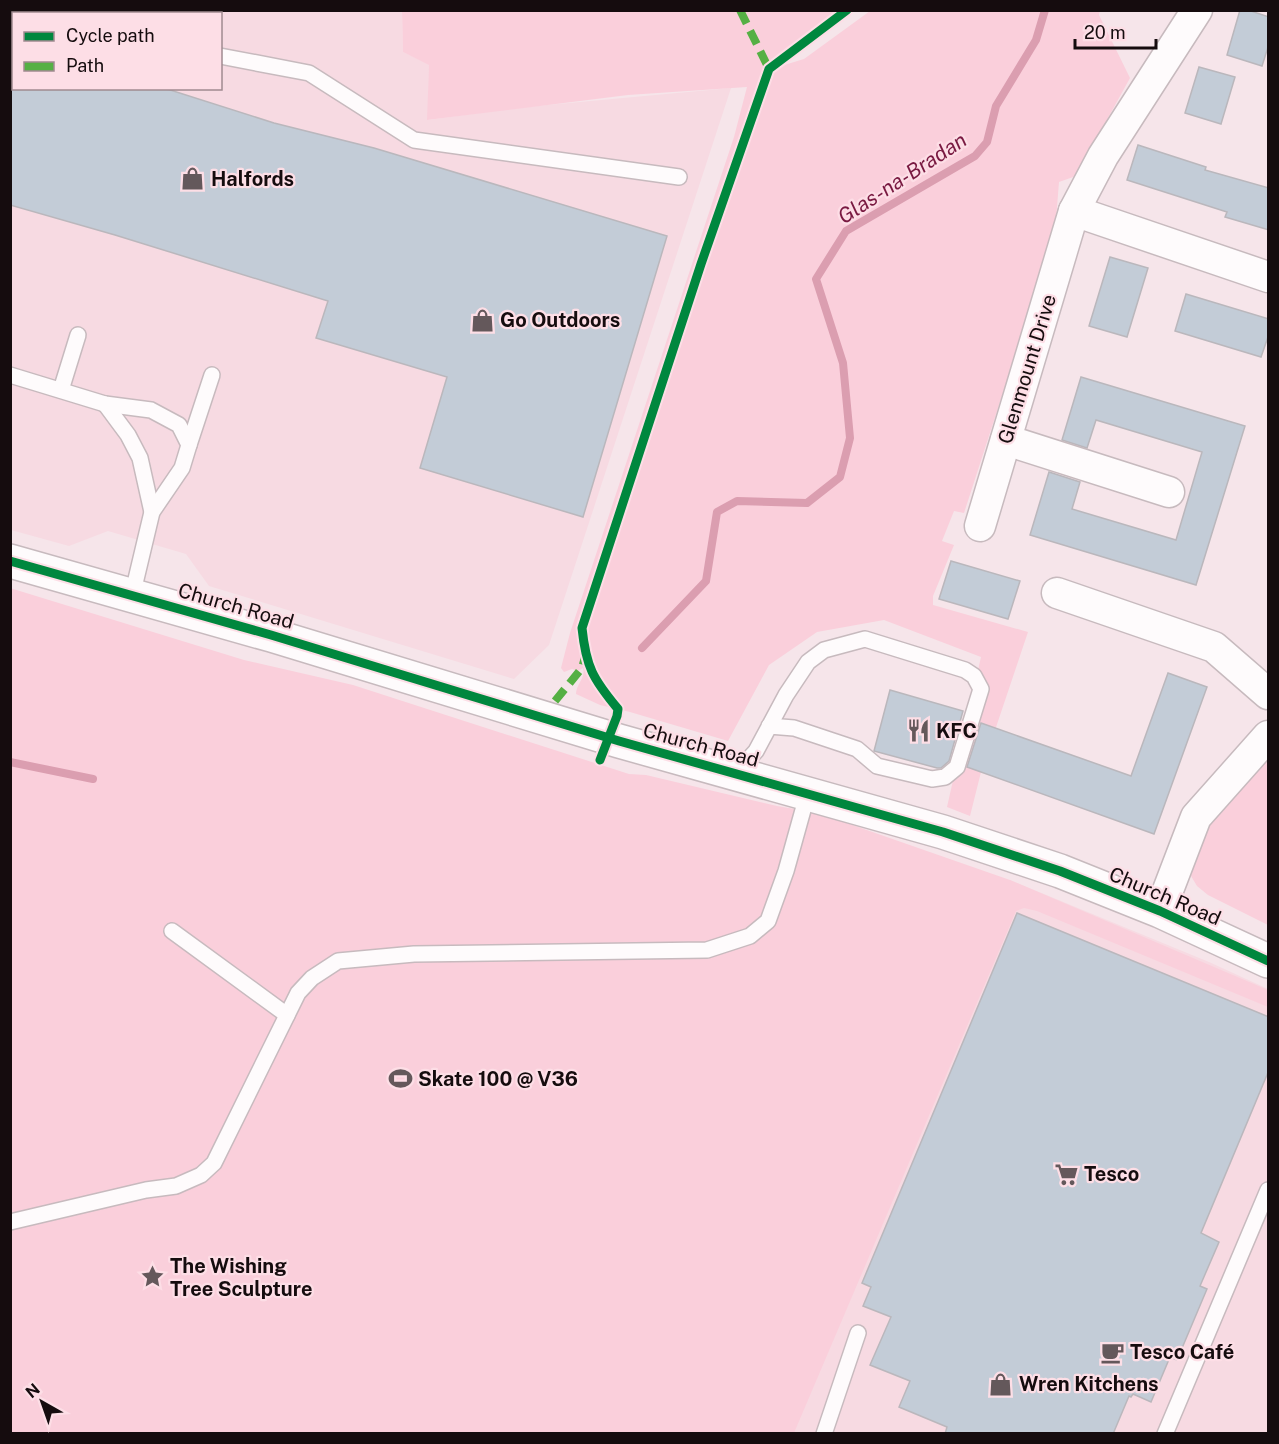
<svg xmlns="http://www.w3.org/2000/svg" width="1279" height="1444" font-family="'Public Sans',sans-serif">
	<rect width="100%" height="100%" fill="#f6e5ea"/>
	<g fill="#f7dae2">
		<path d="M 81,10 L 402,11 L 403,52 L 429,64 L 428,120 L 526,107 L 731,88 L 549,645 L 514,679 L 209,586 L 186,554 L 108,531 L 69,546 L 11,530 L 10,18 L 13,18 L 14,88 L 220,88 L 220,14 L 53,13 Z"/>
		<path d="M 1010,880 L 1209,962 L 1268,989 L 1268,1433 L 791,1434 Z"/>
	</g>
	<g fill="#facfdb">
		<path d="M 402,11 L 847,11 L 771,69 L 804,59 L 870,11 L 1100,11 L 1099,15 L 1130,78 L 1076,176 L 1059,182 L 1055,232 L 964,513 L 954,511 L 942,541 L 954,545 L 933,596 L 933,605 L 1028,632 L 981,772 L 970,816 L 947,807 L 981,657 L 884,620 L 817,632 L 769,665 L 728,741 L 630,712 L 600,705 L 576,694 C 576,684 586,678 583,668 L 578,671 L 572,669 L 564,672 L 561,668 L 570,633 L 734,137 L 747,87 L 628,95 L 427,120 L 429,65 L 403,52 Z"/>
		<path d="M 10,588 L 244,660 L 353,685 L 629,774 L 646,775 L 777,806 L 818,813 L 1010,880 L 1268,990 L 1268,1007 L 1037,911 L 1024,908 L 1016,911 L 794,1433 L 11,1433 Z"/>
		<path d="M 1268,745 L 1268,925 L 1208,895 L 1197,886 L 1191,876 L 1196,839 Z"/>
	</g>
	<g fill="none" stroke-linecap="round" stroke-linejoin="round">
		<g stroke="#db9eb0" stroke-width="8">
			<path d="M 642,648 L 706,581 L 717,512 L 737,501 L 807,503 L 840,477 L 850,438 L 843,363 L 816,279 L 846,231 L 975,156 L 987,142 L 996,106 L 1036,40 L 1045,10"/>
			<path d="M 10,762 L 93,779"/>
		</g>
	</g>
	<g fill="#c3ccd7" stroke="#bab7bc" stroke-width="1.5">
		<path d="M 1240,10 L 1248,10 L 1269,17 L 1269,44 L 1262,66 L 1227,55 Z"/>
		<path d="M 1199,67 L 1235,77 L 1221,124 L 1185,113 Z"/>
		<path d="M 10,88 L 164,88 L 274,123 L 374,148 L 667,236 L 583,517 L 420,468 L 447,377 L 316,338 L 328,301 L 115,235 L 10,205 Z"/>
		<path d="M 1138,145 L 1206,167 L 1205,170 L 1269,188 L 1269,230 L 1225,217 L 1227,212 L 1127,180 Z"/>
		<path d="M 1110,257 L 1148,268 L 1127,337 L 1089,326 Z"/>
		<path d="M 1186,294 L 1269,319 L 1269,334 L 1261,357 L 1175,331 Z"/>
		<path d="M 1081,377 L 1245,426 L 1196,585 L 1030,535 L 1049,472 L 1080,482 L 1072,509 L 1176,540 L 1202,452 L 1096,420 L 1087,448 L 1062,440 Z"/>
		<path d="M 951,561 L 1020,581 L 1008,619 L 939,599 Z"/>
		<path d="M 1168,673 L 1207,687 L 1154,834 L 967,767 L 981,723 L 1131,776 Z"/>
		<path d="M 890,690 L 963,711 L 949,761 L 941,768 L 937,768 L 874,751 Z"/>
		<path d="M 1017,913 L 1269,1017 L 1269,1070 L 1201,1233 L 1219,1242 L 1200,1286 L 1207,1289 L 1177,1360 L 1170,1357 L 1151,1402 L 1133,1394 L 1131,1397 L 1129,1396 L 1113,1434 L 945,1434 L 947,1427 L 899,1407 L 910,1381 L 870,1365 L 891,1317 L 863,1306 L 871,1287 L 862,1283 Z"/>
	</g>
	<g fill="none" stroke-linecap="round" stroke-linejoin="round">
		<defs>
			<g id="service">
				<path d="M 10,37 L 14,37"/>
				<path d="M 220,56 L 309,73 L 414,140 L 679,177"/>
				<path d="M 10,375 L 105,404 L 151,410 L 179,425 L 189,445 L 182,468 L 152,512 L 132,596"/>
				<path d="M 61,390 L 78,335"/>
				<path d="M 105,404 L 128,435 L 140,458 L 152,512"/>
				<path d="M 189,445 L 212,375"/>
				<path d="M 736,773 L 756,751 L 786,695 L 808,662 L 824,650 L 865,639 L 965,670 L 974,676 L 981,689 L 957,767 L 945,777 L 932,779 L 877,766 L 857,749 L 794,728 L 769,726"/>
				<path d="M 172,931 L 287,1015"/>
				<path d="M 10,1222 L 146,1190 L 176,1186 L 201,1175 L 214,1163 L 298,993 L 312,978 L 338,961 L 414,954 L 707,950 L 750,936 L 768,921 L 786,871 L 808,792"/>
				<path d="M 824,1434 L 858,1333"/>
				<path d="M 1165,1434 L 1268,1190"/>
			</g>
			<g id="minor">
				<path d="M 1197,10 L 1103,156 L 1074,211 L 1268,277"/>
				<path d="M 1006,440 L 1169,492"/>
				<path d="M 980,526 L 1074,211"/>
				<path d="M 1057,593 L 1214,647 L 1268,694"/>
				<path d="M 1160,911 L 1196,817 L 1268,736"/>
			</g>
			<path id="tertiary" d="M 10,561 L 271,635 L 619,741 L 943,832 L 1060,871 L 1160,911 L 1268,961"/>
		</defs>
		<use href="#service" stroke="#c7babe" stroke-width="18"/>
		<use href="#minor" stroke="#c7babe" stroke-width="33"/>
		<use href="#tertiary" stroke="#c7babe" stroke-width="36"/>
		<use href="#service" stroke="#fefbfc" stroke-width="15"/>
		<use href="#minor" stroke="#fefbfc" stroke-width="30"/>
		<use href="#tertiary" stroke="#fefbfc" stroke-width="33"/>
		<g stroke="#55b044" stroke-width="8" stroke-dasharray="15 8" stroke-linecap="butt">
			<path d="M 740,10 L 769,69"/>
			<path d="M 555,701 L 582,668 L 585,657"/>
		</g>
		<defs>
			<g id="cycleway">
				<path d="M 10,561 L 271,635 L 619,741 L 943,832 L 1060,871 L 1160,911 L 1268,961"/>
				<path d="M 600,760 L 617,716 L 618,709 C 593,679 586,667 582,628 L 701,264 L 769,69 L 847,10"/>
			</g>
		</defs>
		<use href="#cycleway" stroke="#fddee6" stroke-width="13"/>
		<use href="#cycleway" stroke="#00873e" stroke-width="9"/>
	</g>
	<defs>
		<symbol id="shop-bare" viewBox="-9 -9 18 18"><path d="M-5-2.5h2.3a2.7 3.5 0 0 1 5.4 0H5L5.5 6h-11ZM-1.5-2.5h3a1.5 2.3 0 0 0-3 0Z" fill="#64585b" stroke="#fddee6" stroke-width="2.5" paint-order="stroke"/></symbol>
		<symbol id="restaurant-bare" viewBox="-9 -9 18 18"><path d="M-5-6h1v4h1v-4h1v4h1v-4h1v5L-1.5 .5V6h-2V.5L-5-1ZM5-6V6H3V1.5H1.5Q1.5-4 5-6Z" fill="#64585b" stroke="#fddee6" stroke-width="2.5" paint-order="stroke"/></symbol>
		<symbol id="stadium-bare" viewBox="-9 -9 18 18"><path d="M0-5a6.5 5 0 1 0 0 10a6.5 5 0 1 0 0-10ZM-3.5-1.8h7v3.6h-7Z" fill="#64585b" stroke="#fddee6" stroke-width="2.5" paint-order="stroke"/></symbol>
		<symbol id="supermarket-bare" viewBox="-9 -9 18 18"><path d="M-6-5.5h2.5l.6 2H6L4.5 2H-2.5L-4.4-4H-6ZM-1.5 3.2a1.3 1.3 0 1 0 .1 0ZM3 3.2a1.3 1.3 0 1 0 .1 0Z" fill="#64585b" stroke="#fddee6" stroke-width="2.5" paint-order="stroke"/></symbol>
		<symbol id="sight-bare" viewBox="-9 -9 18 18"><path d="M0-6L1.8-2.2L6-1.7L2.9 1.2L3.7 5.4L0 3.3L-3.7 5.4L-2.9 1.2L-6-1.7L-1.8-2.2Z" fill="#64585b" stroke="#fddee6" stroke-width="2.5" paint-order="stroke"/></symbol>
		<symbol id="cafe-bare" viewBox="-9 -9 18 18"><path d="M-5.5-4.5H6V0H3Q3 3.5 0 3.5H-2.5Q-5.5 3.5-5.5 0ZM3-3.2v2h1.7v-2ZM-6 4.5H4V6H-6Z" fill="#64585b" stroke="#fddee6" stroke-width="2.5" paint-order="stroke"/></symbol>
	</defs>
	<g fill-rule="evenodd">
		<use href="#shop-bare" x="176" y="162" width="33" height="33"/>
		<use href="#shop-bare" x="466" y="304" width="33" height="33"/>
		<use href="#restaurant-bare" x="902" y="714" width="33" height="33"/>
		<use href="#stadium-bare" x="384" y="1062" width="33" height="33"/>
		<use href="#supermarket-bare" x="1050" y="1158" width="33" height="33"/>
		<use href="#sight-bare" x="136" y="1260" width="33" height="33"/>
		<use href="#cafe-bare" x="1096" y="1336" width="33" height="33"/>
		<use href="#shop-bare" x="984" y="1368" width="33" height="33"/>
	</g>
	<g text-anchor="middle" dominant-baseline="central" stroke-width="4.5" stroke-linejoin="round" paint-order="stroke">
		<g font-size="20" font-weight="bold" fill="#150c0e" stroke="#fddee6" text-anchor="start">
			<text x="211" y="179">Halfords</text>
			<text x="500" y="320">Go Outdoors</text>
			<text x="936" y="731">KFC</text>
			<text x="418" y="1079">Skate 100 @ V36</text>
			<text x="1084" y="1174">Tesco</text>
			<text x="170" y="1266">The Wishing<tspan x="170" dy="23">Tree Sculpture</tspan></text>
			<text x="1130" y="1352">Tesco Café</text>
			<text x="1019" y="1384">Wren Kitchens</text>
		</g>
		<g font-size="20" fill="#150c0e" stroke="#fddee6">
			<text transform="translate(1027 369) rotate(-73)">Glenmount Drive</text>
			<text transform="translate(236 606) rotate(16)">Church Road</text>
			<text transform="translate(701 745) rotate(15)">Church Road</text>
			<text transform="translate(1165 896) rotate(23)">Church Road</text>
		</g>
		<g font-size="21" font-style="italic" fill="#791941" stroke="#fddee6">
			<text transform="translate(902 178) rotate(-33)">Glas-na-Bradan</text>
		</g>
	</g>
	<rect width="1279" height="1444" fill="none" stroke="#150c0e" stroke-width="24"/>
	<rect x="12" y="12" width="210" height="78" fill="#fddee6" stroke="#a08a90" stroke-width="1.5"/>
	<rect x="24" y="32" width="30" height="9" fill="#00873e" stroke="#a08a90" stroke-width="1.5"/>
	<text x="66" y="42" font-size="18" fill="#150c0e">Cycle path</text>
	<rect x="24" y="62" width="30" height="9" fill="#55b044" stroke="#a08a90" stroke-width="1.5"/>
	<text x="66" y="72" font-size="18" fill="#150c0e">Path</text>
	<g transform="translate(42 1402) rotate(320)" stroke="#fddee6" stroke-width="4.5" paint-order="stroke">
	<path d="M0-4.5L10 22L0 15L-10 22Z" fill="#150c0e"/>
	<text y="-9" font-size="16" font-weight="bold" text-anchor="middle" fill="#150c0e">N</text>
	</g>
	<path d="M1075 39v9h81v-9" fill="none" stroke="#150c0e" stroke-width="3"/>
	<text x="1084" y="39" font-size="18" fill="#150c0e" stroke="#fddee6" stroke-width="4.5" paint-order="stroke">20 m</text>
</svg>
